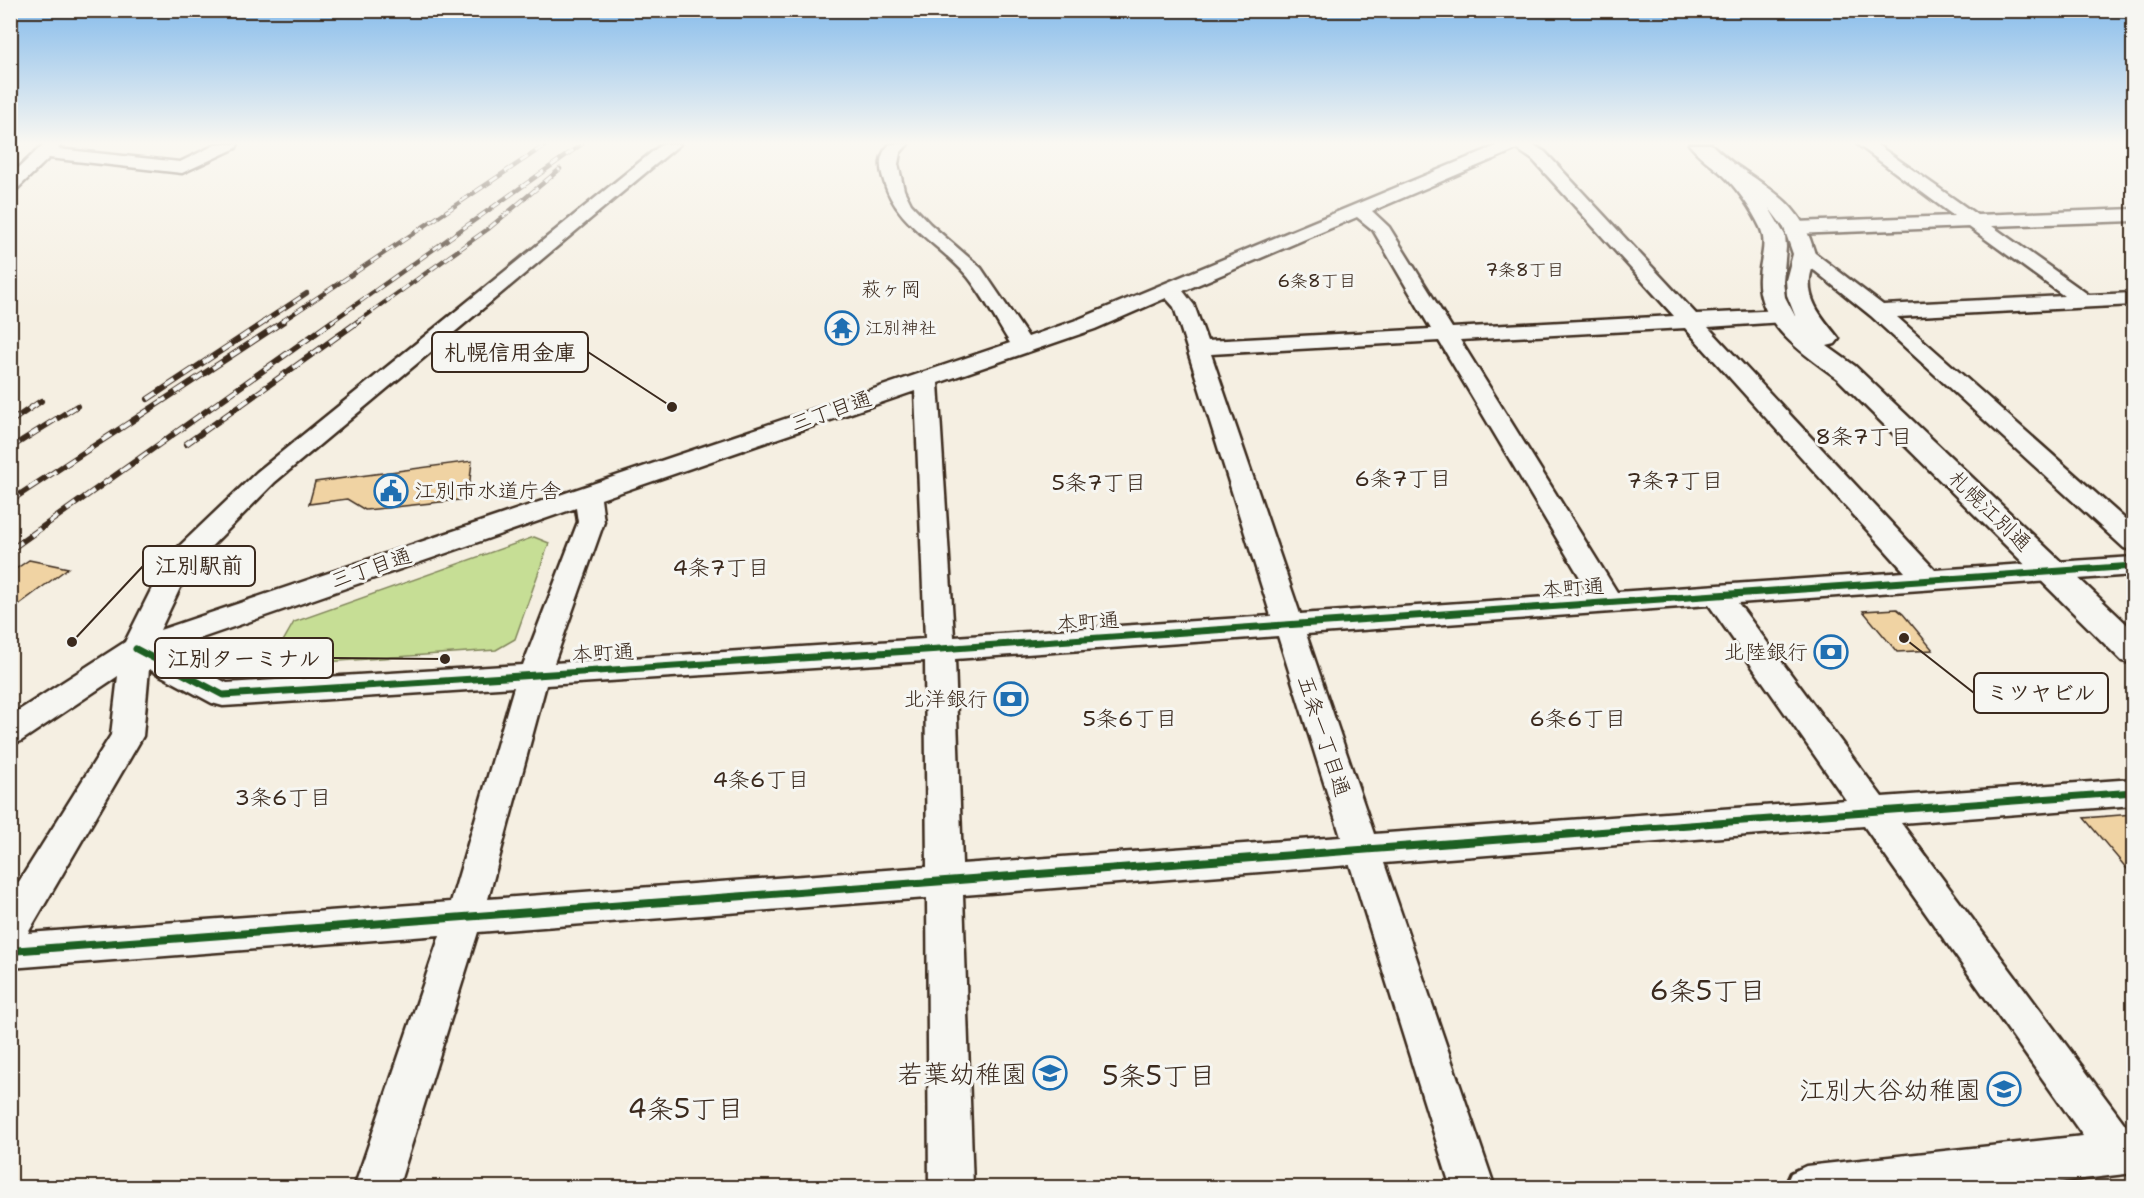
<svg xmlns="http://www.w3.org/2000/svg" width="2144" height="1198" font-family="'Shantell Sans','Klee One',sans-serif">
	<rect width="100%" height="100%" fill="#f5efe2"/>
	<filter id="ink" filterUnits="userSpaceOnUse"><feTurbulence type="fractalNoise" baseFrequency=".0167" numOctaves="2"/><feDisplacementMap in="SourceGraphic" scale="12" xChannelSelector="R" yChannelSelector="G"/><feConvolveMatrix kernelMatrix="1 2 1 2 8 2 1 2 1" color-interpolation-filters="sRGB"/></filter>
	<g filter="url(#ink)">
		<path fill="#c6de95" stroke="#80845a" stroke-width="1.5" d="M 534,537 L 549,543 L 515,639 L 496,650 L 269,666 L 294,622 Z"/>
		<g fill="#f0d3a3" stroke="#3b2a1e" stroke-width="1.5">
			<path d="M 472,461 L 468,499 L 376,509 L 365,510 L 347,499 L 309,504 L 315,482 Z"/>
			<path d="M 29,560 L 68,568 L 10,611 L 10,573 Z"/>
			<path d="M 1897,609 L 1903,614 L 1933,650 L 1897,652 L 1863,611 Z"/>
			<path d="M 2133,814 L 2133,876 L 2084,818 Z"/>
		</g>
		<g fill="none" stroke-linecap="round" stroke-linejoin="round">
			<defs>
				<g id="minor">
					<path d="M 44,144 L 61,144 L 58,149 L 180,162 L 217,144 L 238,144 L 236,148 L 182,173 L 49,158 L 16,190 L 10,191 L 10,176 Z"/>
					<path d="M 662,144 L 680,144 L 275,482 L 189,569 L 160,630 L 1010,343 C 996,321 984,297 968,277 C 939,242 895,225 883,178 C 879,164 880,154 890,144 L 908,144 L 900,153 L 898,164 L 904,190 L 911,204 L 930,224 L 981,268 L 1028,337 L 1079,319 L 1501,144 L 1532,144 L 1545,152 L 1696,314 L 1783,310 L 1791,311 L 1794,316 L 1791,321 L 1783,322 L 1708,327 L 1935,570 L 2134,557 L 2134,575 L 1738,603 L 1882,797 L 2134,779 L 2134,805 L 1901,823 L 2130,1131 L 2134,1131 L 2134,1173 L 2007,1188 L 1784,1188 L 1791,1173 L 1806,1166 L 2083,1136 L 1864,826 L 1384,863 L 1495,1188 L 1451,1188 L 1350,865 L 963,895 L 973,1188 L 929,1188 L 927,898 L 478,932 L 398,1188 L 354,1188 L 440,935 L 10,968 L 10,896 L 111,735 L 118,676 L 21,741 L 10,744 L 10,716 L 125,642 L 167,558 L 257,472 ZM 1517,149 L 1533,160 L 1674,316 L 1452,328 L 1389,227 L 1372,211 ZM 1357,217 L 1373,230 L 1431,329 L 1207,341 L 1194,305 L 1183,291 ZM 1166,298 L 1174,307 L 1271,616 L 954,637 L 938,383 L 1095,329 ZM 1685,328 L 1905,572 L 1617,592 L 1460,340 ZM 1439,341 L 1590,594 L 1300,614 L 1211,354 ZM 915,391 L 925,639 L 554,663 L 604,522 L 601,499 ZM 576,508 L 578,522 L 523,665 L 227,683 L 164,651 ZM 1709,605 L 1846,800 L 1374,834 L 1306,634 ZM 1278,636 L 1341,837 L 962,864 L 955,659 ZM 925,661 L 927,867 L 488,899 L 546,685 ZM 149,669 L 212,703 L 223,706 L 514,687 L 451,902 L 28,933 L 143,736 Z"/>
					<path d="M 1857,144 L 1876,144 L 1977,215 L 2134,209 L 2134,221 L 1992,226 L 2089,295 L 2134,293 L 2134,305 L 1897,317 L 2134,527 L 2134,551 L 2124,548 L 1871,316 L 1794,254 L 1797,250 L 1811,250 L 1883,305 L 2064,296 L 1969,227 L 1795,234 L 1788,232 L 1786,228 L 1788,224 L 1795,222 L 1954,216 Z"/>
				</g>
				<path id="highway" d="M 1689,144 L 1711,144 C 1721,153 1731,163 1743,170 C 1777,194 1802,207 1814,251 C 1817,259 1811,269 1810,278 C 1807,304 1825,320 1839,339 L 1835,344 L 1827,346 L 1855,366 L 2134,631 L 2134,664 L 2122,661 L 1837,378 C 1804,354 1756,323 1759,277 C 1760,259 1768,244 1760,227 C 1752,210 1737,188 1723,175 C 1712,165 1698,156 1689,144 ZM 1769,208 L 1784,228 L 1793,254 L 1786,280 L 1787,295 L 1796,318 L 1785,297 L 1783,282 L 1786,247 L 1785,235 Z"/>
			</defs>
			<use href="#minor" stroke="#3b2a1e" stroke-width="5"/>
			<use href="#highway" stroke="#3b2a1e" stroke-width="5"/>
			<use href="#minor" fill="#f6f6f2" fill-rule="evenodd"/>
			<use href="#highway" fill="#f6f6f2" fill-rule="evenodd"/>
			<defs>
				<g id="rail-far2">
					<path d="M 263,322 L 307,293"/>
					<path d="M 281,322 L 547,144"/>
					<path d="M 331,322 L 582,144"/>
					<path d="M 357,322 L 488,229 L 560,169"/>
				</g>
				<g id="rail-far1">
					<path d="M 148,399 L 266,321"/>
					<path d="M 10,422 L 41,401"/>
					<path d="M 186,444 L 359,321"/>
					<path d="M 10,448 L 77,406"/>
					<path d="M 10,501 L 284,321"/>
					<path d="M 13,548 L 333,321"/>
				</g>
				<path id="rail" d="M 10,550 L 15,546"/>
			</defs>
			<use href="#rail-far2" stroke="#3b2a1e" stroke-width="4.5"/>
			<use href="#rail-far1" stroke="#3b2a1e" stroke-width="6"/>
			<use href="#rail" stroke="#3b2a1e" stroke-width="7"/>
			<use href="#rail-far2" stroke="#f6f6f2" stroke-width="3" stroke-dasharray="9" stroke-linecap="butt"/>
			<use href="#rail-far1" stroke="#f6f6f2" stroke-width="4" stroke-dasharray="11" stroke-linecap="butt"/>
			<use href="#rail" stroke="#f6f6f2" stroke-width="4.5" stroke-dasharray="14" stroke-linecap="butt"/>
			<defs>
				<g id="cycleway-far1">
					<path d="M 136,649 L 223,695 L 940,649 L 2134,566"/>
					<path d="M 1568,834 L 2134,792"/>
				</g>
				<path id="cycleway" d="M 10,951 L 1588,833"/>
			</defs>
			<use href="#cycleway-far1" stroke="#f6f6f2" stroke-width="10"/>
			<use href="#cycleway" stroke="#f6f6f2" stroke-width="12"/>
			<use href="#cycleway-far1" stroke="#1b5e20" stroke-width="7"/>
			<use href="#cycleway" stroke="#1b5e20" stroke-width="8"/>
		</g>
	</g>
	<linearGradient id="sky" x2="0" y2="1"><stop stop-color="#85bbeb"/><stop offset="0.46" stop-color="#faf8f2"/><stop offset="1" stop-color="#faf8f2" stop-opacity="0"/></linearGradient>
	<rect width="2144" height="311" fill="url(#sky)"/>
	<defs>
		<symbol id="temple-ring" viewBox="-11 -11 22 22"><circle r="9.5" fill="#f6f6f2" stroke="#1f6fb2" stroke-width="1.5"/><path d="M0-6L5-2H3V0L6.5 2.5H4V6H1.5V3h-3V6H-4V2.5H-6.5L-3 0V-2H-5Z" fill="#1f6fb2"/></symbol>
		<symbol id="civic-ring" viewBox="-11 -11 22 22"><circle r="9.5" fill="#f6f6f2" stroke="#1f6fb2" stroke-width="1.5"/><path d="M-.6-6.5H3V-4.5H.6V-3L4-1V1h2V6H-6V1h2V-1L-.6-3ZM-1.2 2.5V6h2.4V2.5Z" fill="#1f6fb2"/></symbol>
		<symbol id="bank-ring" viewBox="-11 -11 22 22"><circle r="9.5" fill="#f6f6f2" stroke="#1f6fb2" stroke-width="1.5"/><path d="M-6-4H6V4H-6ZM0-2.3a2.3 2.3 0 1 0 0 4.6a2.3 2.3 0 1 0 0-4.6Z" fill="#1f6fb2"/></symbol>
		<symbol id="school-ring" viewBox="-11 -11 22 22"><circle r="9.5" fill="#f6f6f2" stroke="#1f6fb2" stroke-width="1.5"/><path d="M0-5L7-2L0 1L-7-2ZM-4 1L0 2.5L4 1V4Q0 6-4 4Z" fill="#1f6fb2"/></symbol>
	</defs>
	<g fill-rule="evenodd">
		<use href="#temple-ring" x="823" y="309" width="38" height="38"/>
		<use href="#civic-ring" x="372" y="472" width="38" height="38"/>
		<use href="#bank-ring" x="1812" y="633" width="38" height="38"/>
		<use href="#bank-ring" x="992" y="680" width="38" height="38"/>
		<use href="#school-ring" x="1031" y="1054" width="38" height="38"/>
		<use href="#school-ring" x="1985" y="1070" width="38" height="38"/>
	</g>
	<g text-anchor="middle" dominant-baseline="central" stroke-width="6" stroke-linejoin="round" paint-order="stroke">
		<g font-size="18" fill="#3b2a1e" stroke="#f6f6f2">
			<text x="1525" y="270">7条8丁目</text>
			<text x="1317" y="281">6条8丁目</text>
		</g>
		<g font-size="18" fill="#3b2a1e" stroke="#f6f6f2" text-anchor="start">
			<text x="865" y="328">江別神社</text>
		</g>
		<g font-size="20" fill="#3b2a1e" stroke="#f6f6f2">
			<text x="891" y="289">萩ヶ岡</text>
		</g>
		<g font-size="21" fill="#3b2a1e" stroke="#f6f6f2">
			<text transform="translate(831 411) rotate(-19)">三丁目通</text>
			<text transform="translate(1990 511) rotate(44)">札幌江別通</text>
			<text transform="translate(371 568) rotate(-19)">三丁目通</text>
			<text transform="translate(1573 588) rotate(-4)">本町通</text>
			<text transform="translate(1088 622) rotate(-4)">本町通</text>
			<text transform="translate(603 653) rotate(-3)">本町通</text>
			<text transform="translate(1324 736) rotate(72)">五条一丁目通</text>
		</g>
		<g font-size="21" fill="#3b2a1e" stroke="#f6f6f2" text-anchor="end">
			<text x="414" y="491" text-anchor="start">江別市水道庁舎</text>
			<text x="1808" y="652">北陸銀行</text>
			<text x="988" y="699">北洋銀行</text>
		</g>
		<g font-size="22" fill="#3b2a1e" stroke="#f6f6f2">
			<text x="1864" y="436">8条7丁目</text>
			<text x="1403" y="478">6条7丁目</text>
			<text x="1675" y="480">7条7丁目</text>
			<text x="1099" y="482">5条7丁目</text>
			<text x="721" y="567">4条7丁目</text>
			<text x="1130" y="718">5条6丁目</text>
			<text x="1578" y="718">6条6丁目</text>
			<text x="761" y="779">4条6丁目</text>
			<text x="283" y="797">3条6丁目</text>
		</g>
		<g font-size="26" fill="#3b2a1e" stroke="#f6f6f2" text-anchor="end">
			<text x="1027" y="1073">若葉幼稚園</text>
			<text x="1981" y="1089">江別大谷幼稚園</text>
		</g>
		<g font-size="27" fill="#3b2a1e" stroke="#f6f6f2">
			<text x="1708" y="990">6条5丁目</text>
			<text x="1159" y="1075">5条5丁目</text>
			<text x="686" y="1108">4条5丁目</text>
		</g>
	</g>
	<path fill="none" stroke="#3b2a1e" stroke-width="2" d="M672 407L588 352M72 642L143 566M445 659L333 658M1904 638L1974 693"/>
	<g fill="#3b2a1e" stroke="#f6f6f2" stroke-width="2">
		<circle cx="672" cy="407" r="6"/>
		<circle cx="72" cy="642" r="6"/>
		<circle cx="445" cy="659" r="6"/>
		<circle cx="1904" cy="638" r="6"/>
	</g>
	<g fill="#f6f6f2" stroke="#3b2a1e" stroke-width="2">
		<rect x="432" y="332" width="156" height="40" rx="6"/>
		<rect x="143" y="546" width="112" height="40" rx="6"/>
		<rect x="155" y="638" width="178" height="40" rx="6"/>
		<rect x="1974" y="673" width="134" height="40" rx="6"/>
	</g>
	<g font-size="22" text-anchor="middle" font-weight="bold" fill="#3b2a1e">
		<text x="510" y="360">札幌信用金庫</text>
		<text x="199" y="573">江別駅前</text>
		<text x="244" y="666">江別ターミナル</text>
		<text x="2041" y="700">ミツヤビル</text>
	</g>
	<rect width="2144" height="1198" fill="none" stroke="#f6f6f2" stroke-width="36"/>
	<rect x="18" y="18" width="2108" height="1162" fill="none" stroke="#3b2a1e" stroke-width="2" filter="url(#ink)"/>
</svg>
